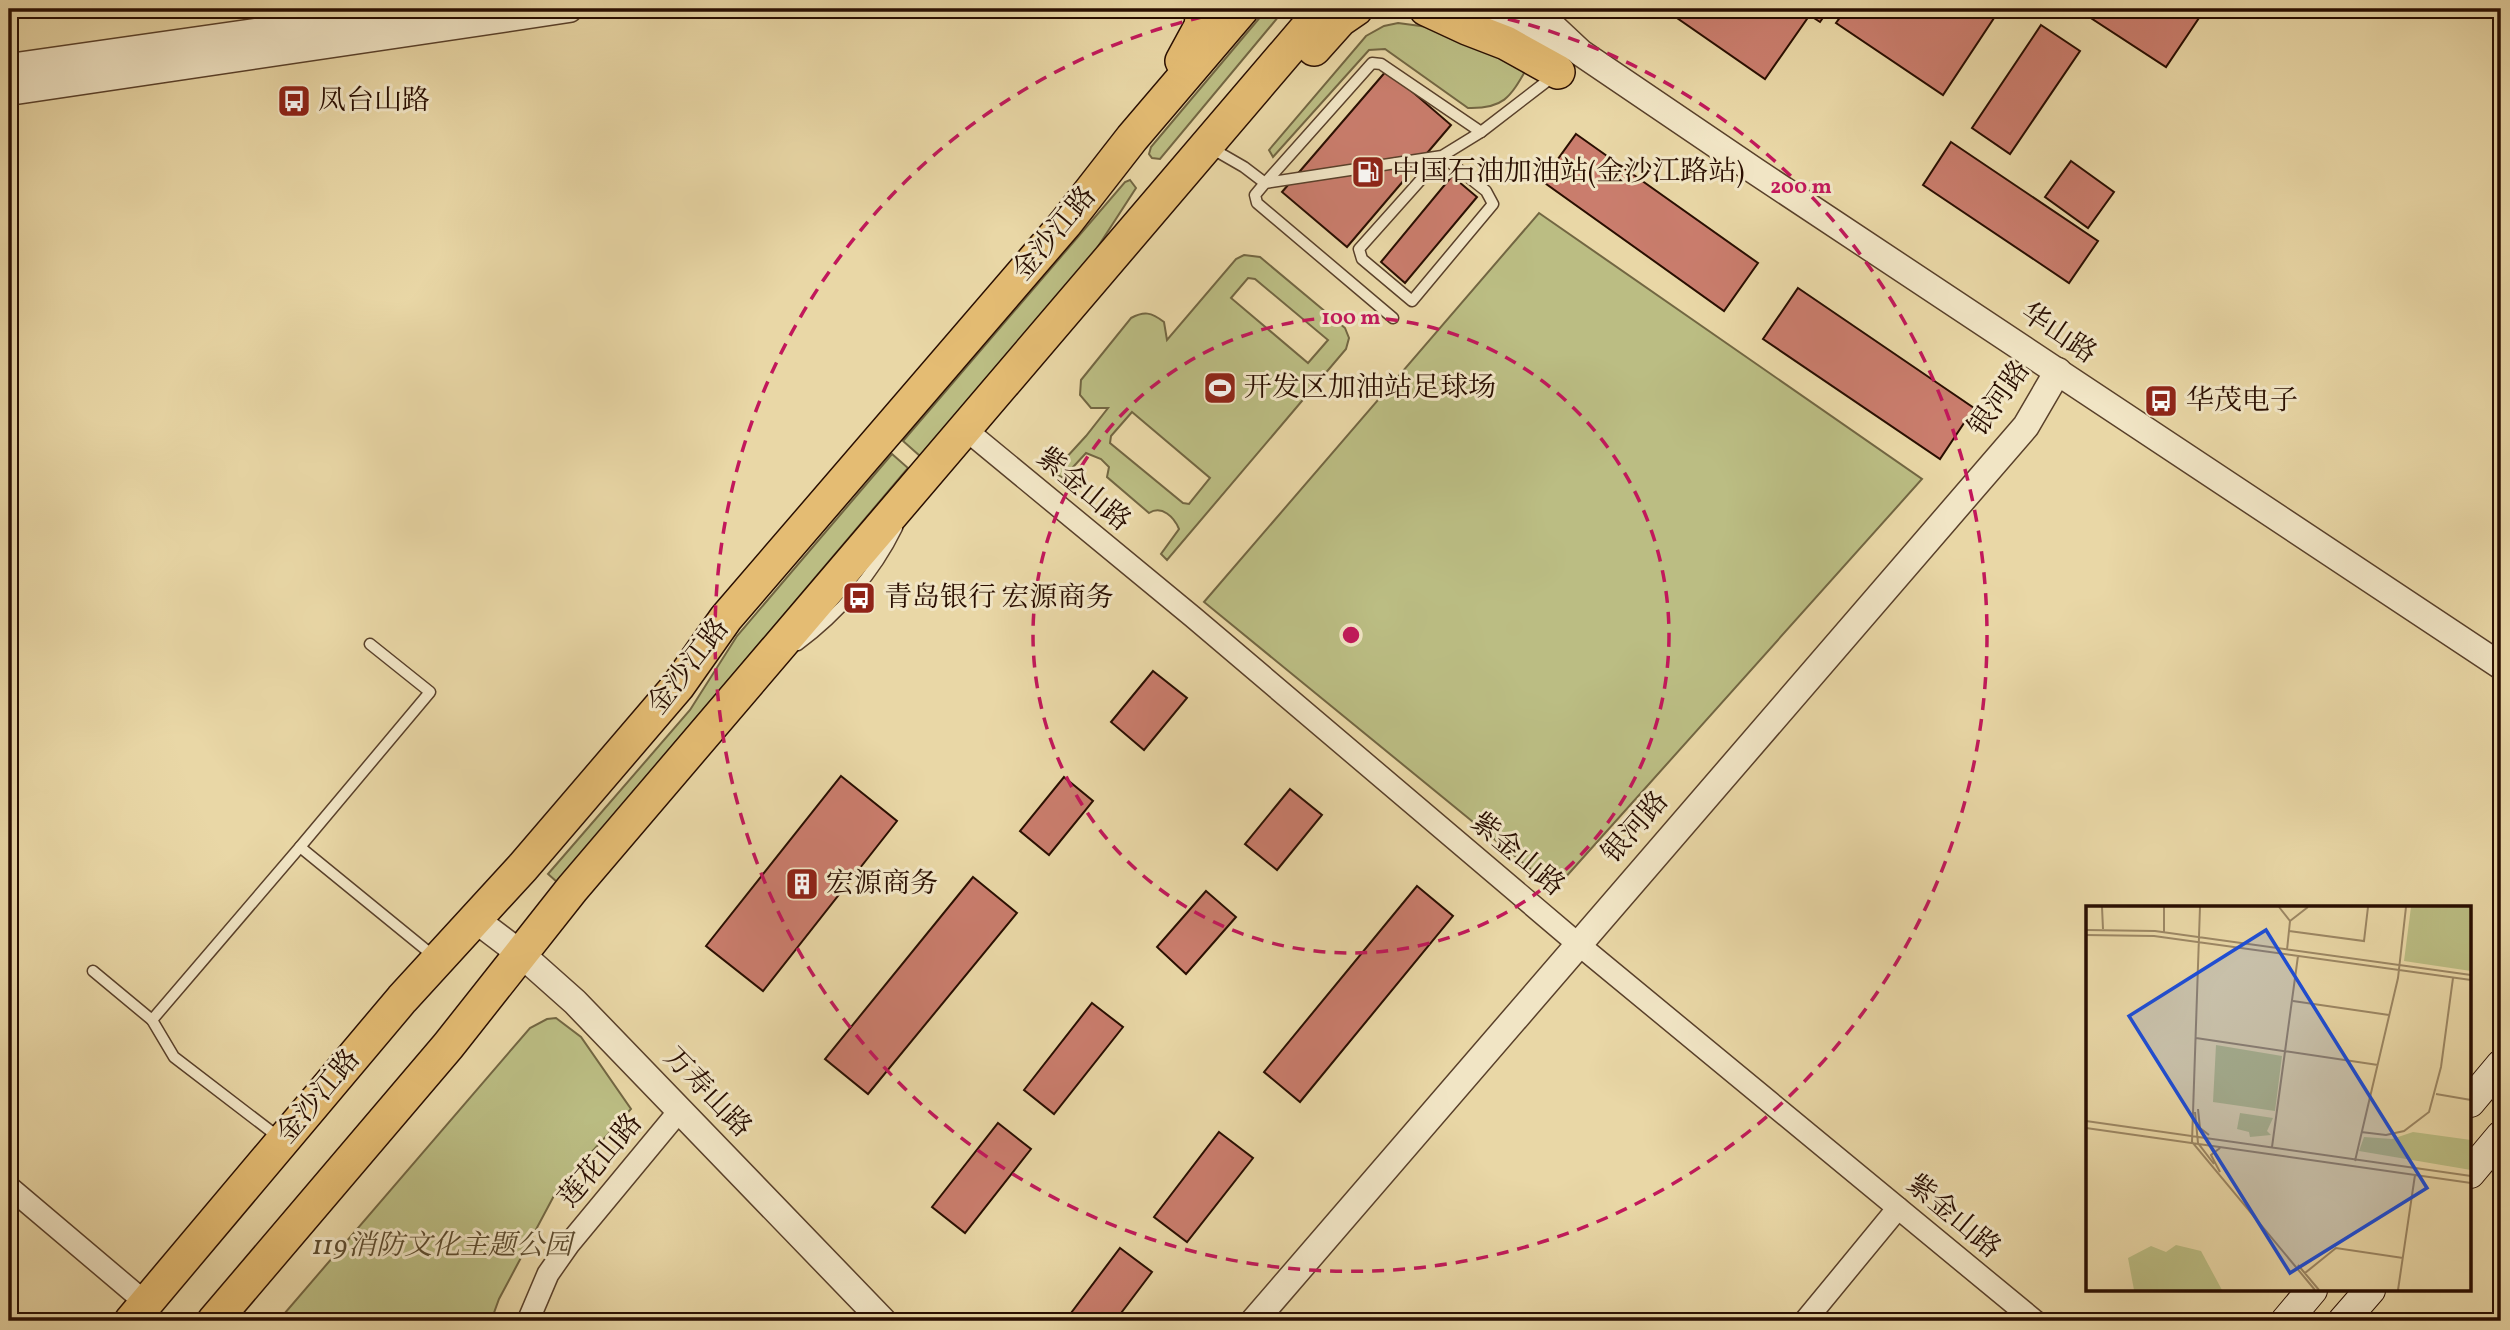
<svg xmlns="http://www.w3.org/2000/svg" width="2510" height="1330" font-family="Vollkorn,'Noto Serif SC',serif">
	<rect width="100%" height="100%" fill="#e9d7a6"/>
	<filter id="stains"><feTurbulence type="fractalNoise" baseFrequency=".00286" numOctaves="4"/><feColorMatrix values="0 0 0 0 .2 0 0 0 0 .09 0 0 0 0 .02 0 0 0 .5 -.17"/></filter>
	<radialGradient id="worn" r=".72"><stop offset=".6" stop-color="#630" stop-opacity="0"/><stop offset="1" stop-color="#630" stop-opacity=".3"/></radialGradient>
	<g fill="#bbbd83" stroke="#726642" stroke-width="2" fill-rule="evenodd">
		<path d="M 1267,9 L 1284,10 L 1160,159 L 1152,158 L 1149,154 L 1151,147 Z"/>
		<path d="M 1398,23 L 1428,27 L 1527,68 C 1510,98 1503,109 1468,108 L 1385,49 L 1369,50 L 1273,157 L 1269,150 L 1366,36 L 1384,26 Z"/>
		<path d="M 1130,180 L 1136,188 L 1086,265 L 920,456 L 903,441 L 1125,182 Z"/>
		<path d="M 1539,213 L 1922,479 L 1555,889 L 1204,602 Z"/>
		<path d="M 1244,255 L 1260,257 L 1345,328 L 1349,338 L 1346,349 L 1167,560 L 1161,554 L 1179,529 C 1174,517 1162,505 1149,513 L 1107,477 L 1109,467 L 1101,459 L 1086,453 L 1063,478 L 1053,472 L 1086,436 L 1108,408 L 1091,408 L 1080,395 L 1081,380 L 1131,318 C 1144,311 1151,312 1164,322 L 1167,340 L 1236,259 ZM 1248,278 L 1255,279 L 1328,340 L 1308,363 L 1231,298 ZM 1132,412 L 1210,478 L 1189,504 L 1183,503 L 1110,443 L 1111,436 Z"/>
		<path d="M 892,454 L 908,468 L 557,882 L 548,874 L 690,710 L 737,636 Z"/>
		<path d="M 556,1018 L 581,1037 L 631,1109 L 557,1190 L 499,1299 L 491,1321 L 278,1321 L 530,1028 L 547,1019 Z"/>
	</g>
	<g fill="#ca7d6d" stroke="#290e01" stroke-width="2">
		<path d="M 1664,9 L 1798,9 L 1809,16 L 1765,79 Z"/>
		<path d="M 1800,9 L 1829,9 L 1820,22 Z"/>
		<path d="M 1846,9 L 2000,9 L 1943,95 L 1836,23 Z"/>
		<path d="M 2077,9 L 2205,9 L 2166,67 Z"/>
		<path d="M 2041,25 L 2080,51 L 2010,154 L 1972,128 Z"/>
		<path d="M 1387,70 L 1451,125 L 1347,247 L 1282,192 Z"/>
		<path d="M 1576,134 L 1758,263 L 1724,311 L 1542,181 Z"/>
		<path d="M 1951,142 L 2098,241 L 2069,283 L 1923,185 Z"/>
		<path d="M 2071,161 L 2114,192 L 2088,228 L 2045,197 Z"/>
		<path d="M 1452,176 L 1477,197 L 1405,283 L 1381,262 Z"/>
		<path d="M 1798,288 L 1974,408 L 1940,459 L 1763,339 Z"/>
		<path d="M 1153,671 L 1187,698 L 1144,750 L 1111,722 Z"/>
		<path d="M 841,776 L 897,821 L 763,991 L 706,946 Z"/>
		<path d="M 1064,777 L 1093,801 L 1049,855 L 1020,831 Z"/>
		<path d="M 1290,789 L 1322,815 L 1277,870 L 1245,844 Z"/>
		<path d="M 973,877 L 1017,913 L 868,1094 L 825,1059 Z"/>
		<path d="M 1417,886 L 1453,916 L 1300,1102 L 1264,1072 Z"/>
		<path d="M 1206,891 L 1236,917 L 1186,974 L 1157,947 Z"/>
		<path d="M 1092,1003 L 1123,1027 L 1054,1114 L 1024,1090 Z"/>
		<path d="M 998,1123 L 1031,1149 L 965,1233 L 932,1207 Z"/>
		<path d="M 1219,1132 L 1253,1158 L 1187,1242 L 1154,1217 Z"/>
		<path d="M 1120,1248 L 1152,1272 L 1115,1321 L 1065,1321 Z"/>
	</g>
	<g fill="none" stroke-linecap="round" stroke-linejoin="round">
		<defs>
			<g id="service">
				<path d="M 1211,148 L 1244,167 L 1265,183 L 1372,63 L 1381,64 L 1481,132"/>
				<path d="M 1393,318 L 1257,203 L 1255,195 L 1265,183 L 1442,156 L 1486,191 L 1493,204 L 1412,301 L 1362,259 L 1359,249 L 1442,156 L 1481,132 L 1555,75"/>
				<path d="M 370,644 L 430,692 L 300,847 L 436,958"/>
				<path d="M 798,645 C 839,615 875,573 897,528"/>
				<path d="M 93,971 L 152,1020 L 300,847"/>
				<path d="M 152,1020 L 174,1057 L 281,1139"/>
			</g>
			<g id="minor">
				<path d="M 965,429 L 1193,617 L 1578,944 L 2035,1321"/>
				<path d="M 9,1187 L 146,1303"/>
				<path d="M 528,1321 L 548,1274 L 569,1244 L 680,1110"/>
				<path d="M 1805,1321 L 1898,1208"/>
			</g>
			<g id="tertiary">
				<path d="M 1487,9 L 1522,28 L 1566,47"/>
				<path d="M 1534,9 L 1581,53 L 1755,171 L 2501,666"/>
				<path d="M 9,67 L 416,9"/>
				<path d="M 9,92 L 569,9"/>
				<path d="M 476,920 L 521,954 L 575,1002 L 883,1321"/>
				<path d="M 1254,1321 L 2026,426 L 2058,371"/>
			</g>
			<g id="secondary">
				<path d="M 2470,1102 L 2501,1065"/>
				<path d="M 2470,1173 L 2501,1136"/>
				<path d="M 2286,1321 L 2312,1290"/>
				<path d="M 2343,1321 L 2370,1290"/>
			</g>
			<g id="primary">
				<path d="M 1426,9 L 1467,28 L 1506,43 L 1558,72"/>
				<path d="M 1314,49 L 1340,20 L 1356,9"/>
				<path d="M 1182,61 L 1201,26 L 1203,9"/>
				<path d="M 131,1321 L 402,999 L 523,867 L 678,686 L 726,618 L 1065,224 L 1132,138 L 1242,9"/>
				<path d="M 214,1321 L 448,1046 L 572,889 L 1323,9"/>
			</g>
		</defs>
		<use href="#service" stroke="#59402a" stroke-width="13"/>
		<use href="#minor" stroke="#59402a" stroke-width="24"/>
		<use href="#tertiary" stroke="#59402a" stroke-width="29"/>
		<use href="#secondary" stroke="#290e01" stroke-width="32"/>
		<use href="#primary" stroke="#290e01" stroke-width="36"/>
		<use href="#service" stroke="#f1e5c5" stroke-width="10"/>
		<use href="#minor" stroke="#f1e5c5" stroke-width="21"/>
		<use href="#tertiary" stroke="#f1e5c5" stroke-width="26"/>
		<use href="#secondary" stroke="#f1e5c5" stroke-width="30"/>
		<use href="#primary" stroke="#e4bc73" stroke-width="33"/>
	</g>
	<g fill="none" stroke="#c2185b" stroke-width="3.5" stroke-dasharray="12 9">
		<circle cx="1351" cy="635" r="318"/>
		<path d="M1467 10A636 636 0 1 1 1235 10"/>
	</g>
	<defs>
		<symbol id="bus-square" viewBox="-11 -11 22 22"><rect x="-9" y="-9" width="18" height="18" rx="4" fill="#8f2418" stroke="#f1e5c5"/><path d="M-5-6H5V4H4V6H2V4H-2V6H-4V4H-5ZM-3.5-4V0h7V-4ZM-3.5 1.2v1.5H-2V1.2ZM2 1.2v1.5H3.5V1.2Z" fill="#fff"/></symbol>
		<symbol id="fuel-square" viewBox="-11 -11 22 22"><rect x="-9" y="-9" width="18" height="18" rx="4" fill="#8f2418" stroke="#f1e5c5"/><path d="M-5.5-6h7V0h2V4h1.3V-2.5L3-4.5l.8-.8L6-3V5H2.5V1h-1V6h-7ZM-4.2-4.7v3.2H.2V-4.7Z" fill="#fff"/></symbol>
		<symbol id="stadium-square" viewBox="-11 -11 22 22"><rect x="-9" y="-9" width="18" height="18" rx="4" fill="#8f2418" stroke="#f1e5c5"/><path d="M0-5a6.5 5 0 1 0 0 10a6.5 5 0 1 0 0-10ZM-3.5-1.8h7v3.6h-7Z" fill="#fff"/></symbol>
		<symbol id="building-square" viewBox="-11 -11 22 22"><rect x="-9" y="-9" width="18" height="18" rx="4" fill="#8f2418" stroke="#f1e5c5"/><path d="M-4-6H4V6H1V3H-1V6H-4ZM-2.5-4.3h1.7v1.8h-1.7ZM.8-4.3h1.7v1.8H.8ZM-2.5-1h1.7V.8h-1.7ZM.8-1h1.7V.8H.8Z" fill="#fff"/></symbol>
	</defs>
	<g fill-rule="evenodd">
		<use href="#bus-square" x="275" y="82" width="38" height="38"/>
		<use href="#fuel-square" x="1349" y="153" width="38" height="38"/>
		<use href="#stadium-square" x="1201" y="369" width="38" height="38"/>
		<use href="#bus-square" x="2142" y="382" width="38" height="38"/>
		<use href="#bus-square" x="840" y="579" width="38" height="38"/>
		<use href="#building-square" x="783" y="865" width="38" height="38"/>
	</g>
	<g text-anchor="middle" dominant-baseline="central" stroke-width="6" stroke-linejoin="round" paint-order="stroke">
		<g font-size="28" fill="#290e01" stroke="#f1e5c5" text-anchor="start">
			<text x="318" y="101">凤台山路</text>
			<text x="1392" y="172">中国石油加油站(金沙江路站)</text>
			<text x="1244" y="388">开发区加油站足球场</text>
			<text x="2186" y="401">华茂电子</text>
			<text x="884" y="598">青岛银行 宏源商务</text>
			<text x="826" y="884">宏源商务</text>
		</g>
		<g font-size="28" fill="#290e01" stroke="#f1e5c5">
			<text transform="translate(1055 234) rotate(-50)">金沙江路</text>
			<text transform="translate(2058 334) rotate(34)">华山路</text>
			<text transform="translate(2000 399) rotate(-55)">银河路</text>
			<text transform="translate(1083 490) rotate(40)">紫金山路</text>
			<text transform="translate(689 667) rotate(-52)">金沙江路</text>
			<text transform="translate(1636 828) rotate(-49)">银河路</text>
			<text transform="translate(1517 855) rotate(40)">紫金山路</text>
			<text transform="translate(707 1093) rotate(46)">万寿山路</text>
			<text transform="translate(319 1097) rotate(-50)">金沙江路</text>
			<text transform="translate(601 1161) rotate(-50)">莲花山路</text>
			<text transform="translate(1953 1217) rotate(40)">紫金山路</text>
		</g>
		<g font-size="28" font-style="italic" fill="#5c4b2e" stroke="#f1e5c5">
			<text x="442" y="1246">119消防文化主题公园</text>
		</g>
	</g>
	<g transform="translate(2086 906)">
		<rect width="385" height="385" fill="#e9d7a6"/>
		<path d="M 325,1 L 385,1 L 385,65 L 318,55 ZM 130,139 L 196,150 L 189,205 L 127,196 ZM 154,207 L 187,212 L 181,225 L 185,229 L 164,231 L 163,226 L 151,223 ZM 327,226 L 385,234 L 385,264 L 273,245 L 278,231 L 306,233 ZM 90,339 L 115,345 L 136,384 L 48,384 L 42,352 L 65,340 L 80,346 Z" fill="#bbbd83"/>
		<path fill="none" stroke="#9c8764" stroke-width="2" d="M 16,1 L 17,23M 114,1 L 106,236 L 229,384M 193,1 L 204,15 L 201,44M 204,15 L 222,1M 0,24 L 69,25 L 385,69M 203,25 L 278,35 L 282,1M 78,26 L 78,1M 0,29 L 68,30 L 385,74M 207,95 L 303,109M 110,132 L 292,159M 350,188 L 385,194M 112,203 L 114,222 L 123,229M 109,206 L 112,237 L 128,258M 0,215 L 385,270M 0,222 L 385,277M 275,226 L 300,229 L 318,225 L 343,206 L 355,161 L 367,72M 186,241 L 212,50M 134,242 L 125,249 L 134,266M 269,255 L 312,72 L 320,1M 212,359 L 233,384M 219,367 L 250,342 L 317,352M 312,384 L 329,269"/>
		<path fill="#1d4ed8" fill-opacity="0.15" stroke="#1d4ed8" stroke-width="3.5" d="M 180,24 L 341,282 L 204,367 L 43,110 Z"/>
		<rect width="385" height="385" fill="none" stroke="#290e01" stroke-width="3.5"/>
	</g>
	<circle cx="1351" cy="635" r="10" fill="#c2185b" stroke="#f1e5c5" stroke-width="3.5"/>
	<g font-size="21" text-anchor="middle" font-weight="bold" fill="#c2185b" stroke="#f1e5c5" stroke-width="6" stroke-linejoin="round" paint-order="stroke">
		<text x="1801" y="193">200 m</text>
		<text x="1351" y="324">100 m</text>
	</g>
	<rect width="2510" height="1330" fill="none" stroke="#e9d7a6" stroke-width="35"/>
	<rect x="10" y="10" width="2489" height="1309" fill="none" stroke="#290e01" stroke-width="3.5"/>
	<rect x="18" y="18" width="2475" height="1295" fill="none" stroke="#290e01" stroke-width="2"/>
	<rect width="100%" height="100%" filter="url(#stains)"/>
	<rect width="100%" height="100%" fill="url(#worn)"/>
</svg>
